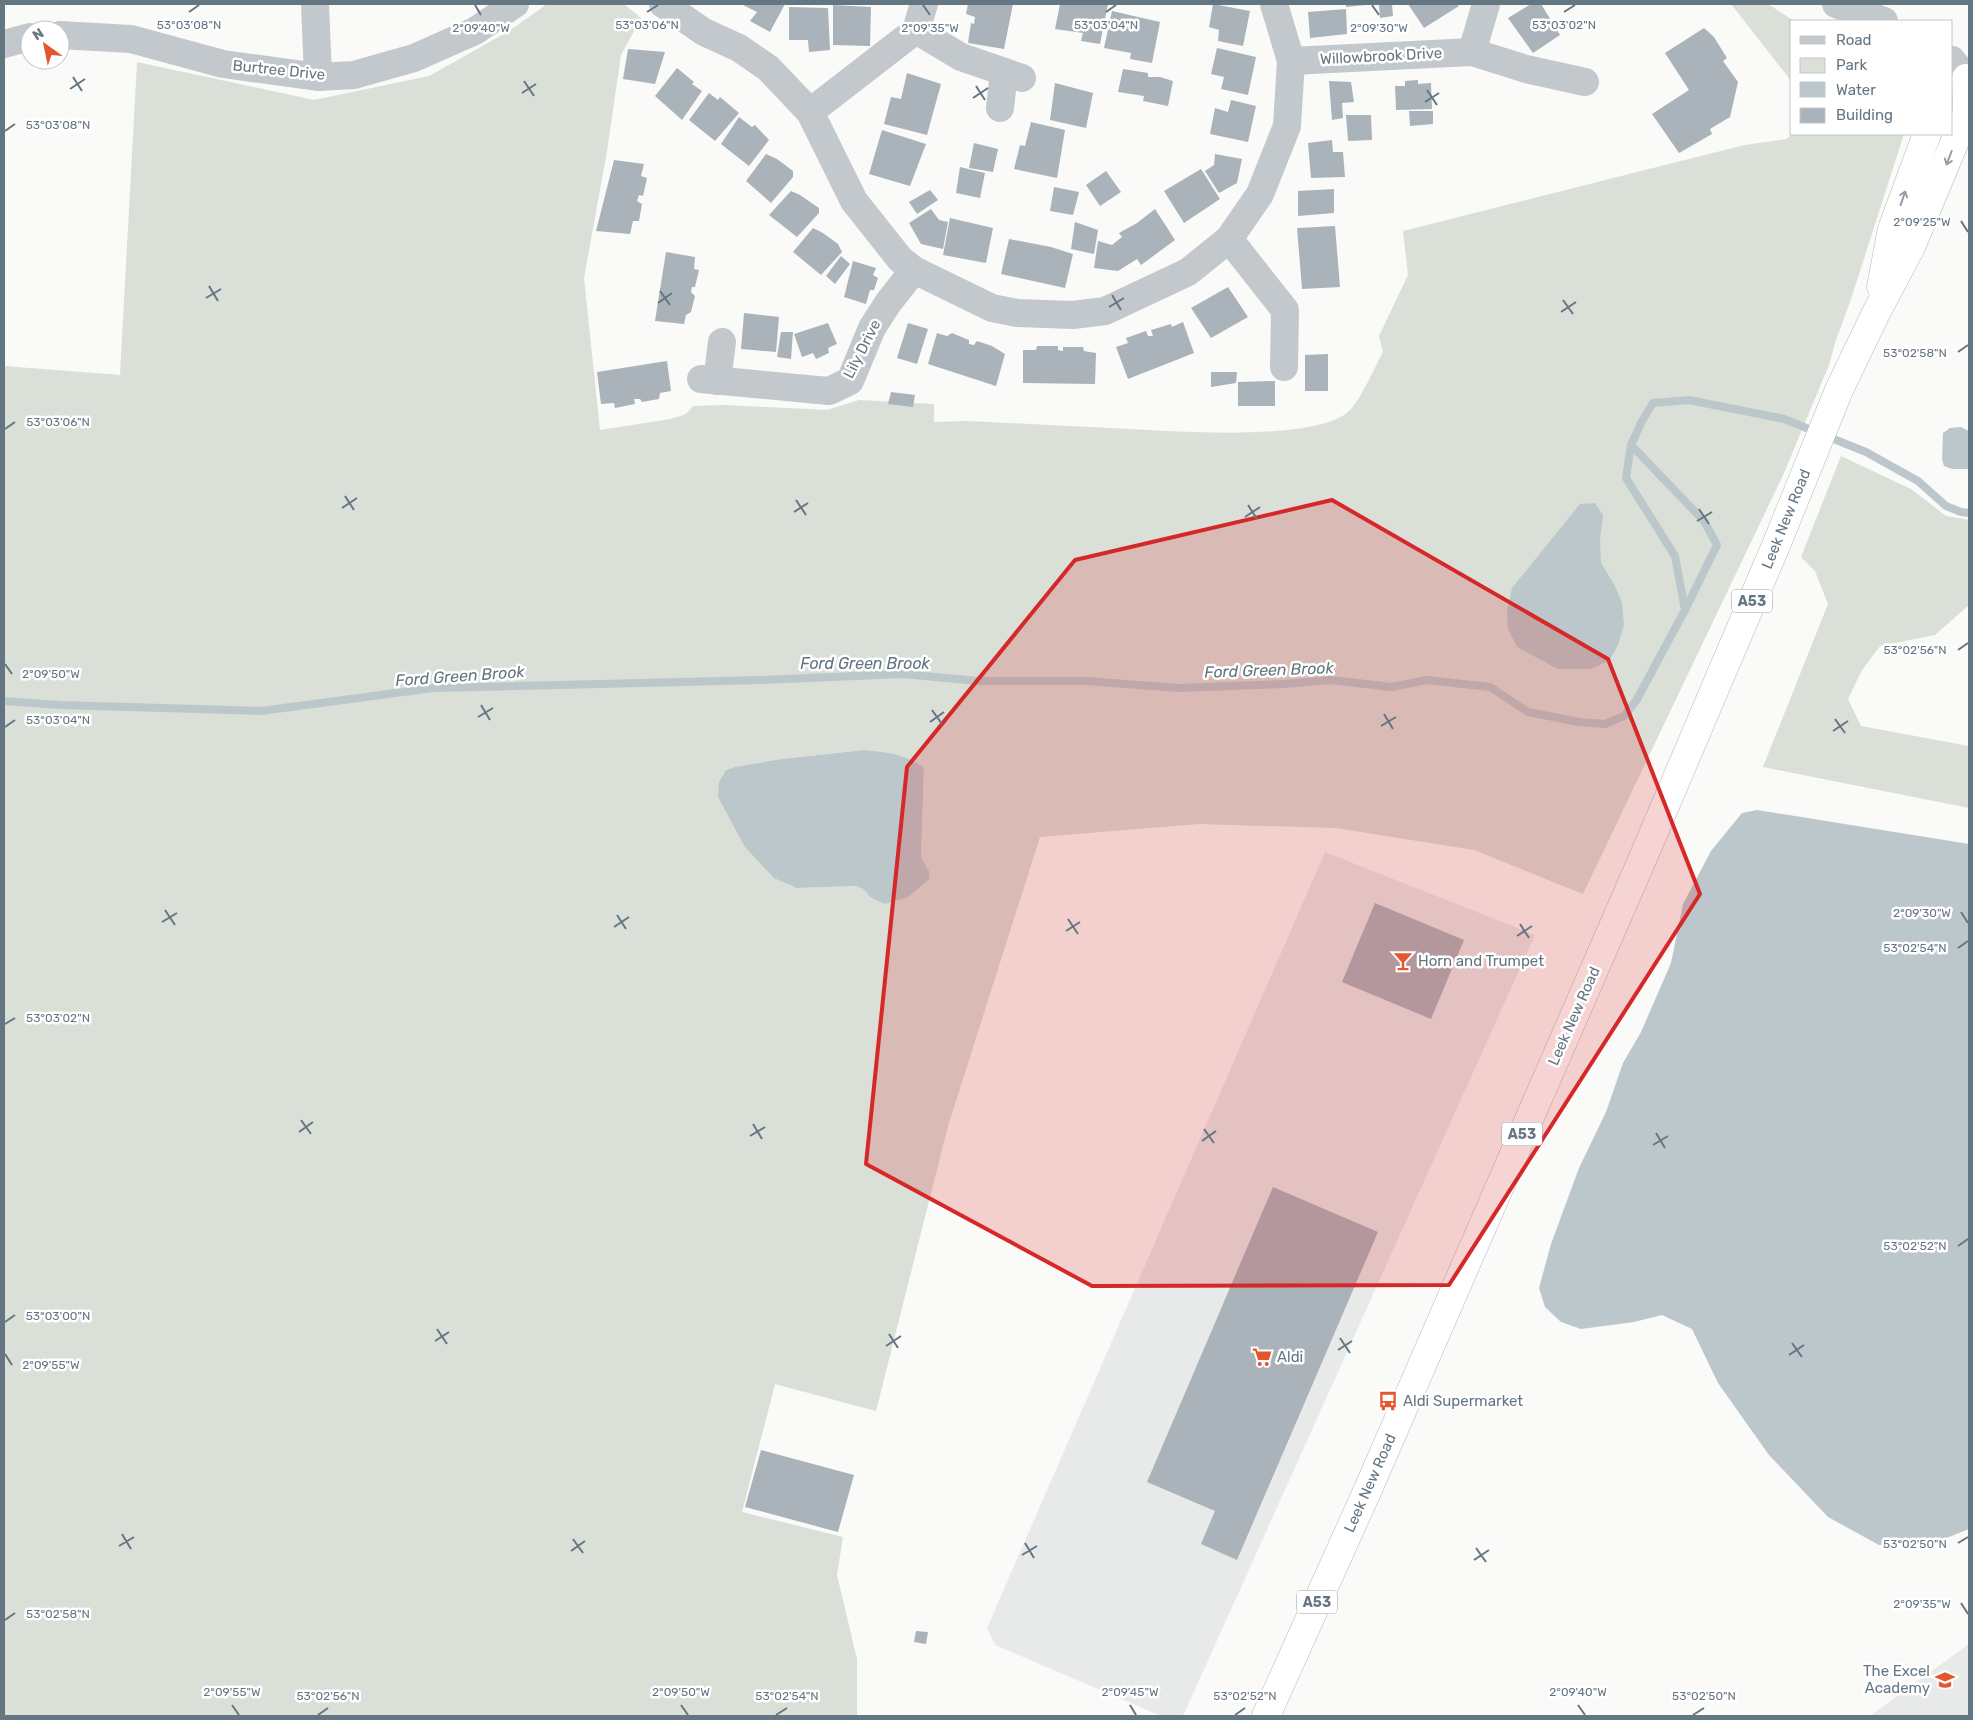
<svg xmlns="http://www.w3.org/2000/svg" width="1973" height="1720" font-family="Rubik,sans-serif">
	<rect width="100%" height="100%" fill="#fafaf8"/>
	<g fill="#e8e9e9">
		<path d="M 1325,852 L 1535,935 L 1183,1716 L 1161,1716 L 995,1645 L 987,1628 Z"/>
		<path d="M 1969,1644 L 1969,1716 L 1870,1716 Z"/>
	</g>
	<g fill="#dadfd7" fill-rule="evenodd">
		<path d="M 547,4 L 624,4 L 641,18 L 621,55 L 607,151 L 584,278 L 600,430 L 671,419 L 686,414 L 693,406 L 724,405 L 827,410 L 859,400 L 934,404 L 934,422 L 967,421 C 1015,423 1063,426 1111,428 C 1160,430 1314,444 1349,411 C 1361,400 1374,368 1383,352 L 1379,336 L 1408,275 L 1403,231 L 1673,163 L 1745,145 L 1786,139 L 1793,134 L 1904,134 L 1851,299 L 1835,343 L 1829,365 L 1784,473 L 1583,894 L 1474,850 L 1336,828 L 1199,824 L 1040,837 L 948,1126 L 876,1411 L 775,1384 L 742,1512 L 843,1537 L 837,1575 L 857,1659 L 857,1716 L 4,1716 L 4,366 L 120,375 L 137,62 L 314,100 L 429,76 L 509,31 ZM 864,750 L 924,768 L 921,857 L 929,871 L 870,897 L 863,889 L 856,886 L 797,888 L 726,770 L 735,767 L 781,759 Z"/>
		<path d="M 1731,4 L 1768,4 L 1794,21 L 1792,21 L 1792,82 Z"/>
		<path d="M 1841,456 L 1911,489 L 1946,516 L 1969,520 L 1969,605 L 1935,635 L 1880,646 L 1862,670 L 1848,699 L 1861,726 L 1969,746 L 1969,808 L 1763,767 L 1828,604 L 1815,571 L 1801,557 Z"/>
	</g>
	<g fill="#bbc7cb">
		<path d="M 1961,427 L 1969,431 L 1969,469 L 1952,469 L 1944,466 L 1942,459 L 1943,433 L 1950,428 Z"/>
		<path d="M 1595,503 L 1603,515 L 1600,540 L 1601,563 L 1614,584 L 1622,603 L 1624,625 L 1618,645 L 1609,661 L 1590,669 L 1558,669 L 1517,647 L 1508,629 L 1507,611 L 1512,588 L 1580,504 Z"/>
		<path d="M 864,750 C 888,753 904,753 924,768 L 921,857 L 929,871 L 929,879 L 908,897 L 885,904 L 870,897 L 863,889 L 856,886 L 797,888 L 774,878 L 745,847 L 718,797 L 719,782 L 726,770 L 735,767 L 781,759 Z"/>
		<path d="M 1757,810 L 1969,844 L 1969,1529 L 1939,1541 L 1879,1545 L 1828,1517 L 1769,1455 L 1718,1383 L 1692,1329 L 1662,1315 L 1634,1322 L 1581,1329 L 1561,1322 L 1545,1307 L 1539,1288 L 1551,1244 L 1579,1168 L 1606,1112 L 1623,1063 L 1641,1032 L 1671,963 L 1683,904 L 1711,851 L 1742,813 Z"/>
	</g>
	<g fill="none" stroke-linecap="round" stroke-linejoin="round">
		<g stroke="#bbc7cb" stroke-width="8">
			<path d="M 1631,445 L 1704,521 L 1717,545 L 1685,610"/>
			<path d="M 4,701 L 60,705 L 261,711 L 433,688 L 762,680 L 903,674 L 978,681 L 1086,681 L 1178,688 L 1284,684 L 1330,680 L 1392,687 L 1426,680 L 1490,687 L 1528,712 L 1579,722 L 1605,724 L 1624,716 L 1636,701 L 1685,610 L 1675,556 L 1626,478 L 1631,445 L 1642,421 L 1653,403 L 1689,400 L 1784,419 L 1866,452 L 1918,481 L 1946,506 L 1961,512 L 1969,513"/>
		</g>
	</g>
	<g fill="#aab3b9">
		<path d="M 741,4 L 785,4 L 770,32 L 750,21 L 757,12 Z"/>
		<path d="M 968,4 L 1013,4 L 1004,49 L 968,43 L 971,23 L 974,24 L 975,17 L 966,14 Z"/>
		<path d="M 1060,4 L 1108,4 L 1100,44 L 1081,41 L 1083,33 L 1055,29 Z"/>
		<path d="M 1213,4 L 1250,11 L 1243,46 L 1218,41 L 1219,30 L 1209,27 Z"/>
		<path d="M 1346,4 L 1365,4 L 1366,5 L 1346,7 Z"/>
		<path d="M 1379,4 L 1392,4 L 1393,16 L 1380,18 Z"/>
		<path d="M 1408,4 L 1458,4 L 1459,6 L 1424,28 Z"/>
		<path d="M 1531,4 L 1541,4 L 1560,35 L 1533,53 L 1508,18 Z"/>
		<path d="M 833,5 L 871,7 L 870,46 L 833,45 Z"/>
		<path d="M 789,7 L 828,8 L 830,50 L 809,52 L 808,40 L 789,40 Z"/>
		<path d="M 1346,9 L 1347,34 L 1310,38 L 1308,12 Z"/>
		<path d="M 1112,11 L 1160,22 L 1152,63 L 1130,59 L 1131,53 L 1104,48 Z"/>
		<path d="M 1704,28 L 1714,37 L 1727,58 L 1723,61 L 1738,82 L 1730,117 L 1710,129 L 1712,134 L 1679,153 L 1652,114 L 1689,90 L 1665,53 Z"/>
		<path d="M 1217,48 L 1256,57 L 1248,95 L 1221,89 L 1224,77 L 1211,74 Z"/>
		<path d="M 628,49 L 665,52 L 655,84 L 623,79 Z"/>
		<path d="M 677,68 L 694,82 L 692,84 L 702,91 L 682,120 L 655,96 Z"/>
		<path d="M 1123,69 L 1148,73 L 1148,77 L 1160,77 L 1173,81 L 1168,106 L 1143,101 L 1144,96 L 1118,92 Z"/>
		<path d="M 907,73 L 941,84 L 927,135 L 884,124 L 891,97 L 901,99 Z"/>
		<path d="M 1418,80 L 1418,84 L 1431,83 L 1432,109 L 1396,110 L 1395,86 L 1405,86 L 1405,81 Z"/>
		<path d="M 1329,81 L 1351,82 L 1354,102 L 1342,103 L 1343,118 L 1332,120 Z"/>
		<path d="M 1055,83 L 1093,93 L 1086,128 L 1050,120 Z"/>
		<path d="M 709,93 L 718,100 L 720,97 L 739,113 L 715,141 L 689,120 Z"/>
		<path d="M 1231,100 L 1256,106 L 1248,142 L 1210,134 L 1215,108 L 1228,112 Z"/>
		<path d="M 1409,111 L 1433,111 L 1433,124 L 1410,126 Z"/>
		<path d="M 1346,115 L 1371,115 L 1372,140 L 1348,141 Z"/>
		<path d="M 739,117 L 752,127 L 755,125 L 769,140 L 749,166 L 721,144 Z"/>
		<path d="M 1031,122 L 1065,130 L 1057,178 L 1014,169 L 1020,145 L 1025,146 Z"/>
		<path d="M 882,130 L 926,144 L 910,186 L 869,174 Z"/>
		<path d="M 1332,140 L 1333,152 L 1343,152 L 1345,177 L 1311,178 L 1308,143 Z"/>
		<path d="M 974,143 L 998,149 L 993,172 L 969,168 Z"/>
		<path d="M 766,154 L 777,159 L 793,171 L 793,177 L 771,203 L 746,181 Z"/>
		<path d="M 1215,154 L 1242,159 L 1237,183 L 1219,193 L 1205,171 L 1214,165 Z"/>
		<path d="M 614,160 L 644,164 L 641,176 L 647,178 L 643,196 L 639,195 L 637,201 L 642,204 L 639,221 L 633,221 L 630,234 L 596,231 Z"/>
		<path d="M 960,167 L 985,173 L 980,198 L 956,193 Z"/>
		<path d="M 1201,169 L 1220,199 L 1184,223 L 1164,191 Z"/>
		<path d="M 1106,171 L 1121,192 L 1100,206 L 1086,185 Z"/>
		<path d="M 1054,187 L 1079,192 L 1073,215 L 1050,211 Z"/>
		<path d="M 1334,189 L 1334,213 L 1298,216 L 1298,191 Z"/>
		<path d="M 930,190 L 938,200 L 917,214 L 909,202 Z"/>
		<path d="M 791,191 L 800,195 L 819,208 L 819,213 L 797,237 L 769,215 Z"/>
		<path d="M 931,209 L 939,220 L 948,222 L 943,249 L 921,244 L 909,223 Z"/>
		<path d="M 1155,209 L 1175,240 L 1141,265 L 1137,259 L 1118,271 L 1094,268 L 1098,241 L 1112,245 L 1122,237 L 1119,233 L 1137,223 Z"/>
		<path d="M 950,218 L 993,228 L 986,263 L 943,255 Z"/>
		<path d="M 1075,222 L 1098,230 L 1094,254 L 1071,249 Z"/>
		<path d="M 1335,226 L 1340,287 L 1302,289 L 1297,228 Z"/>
		<path d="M 813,228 L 823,233 L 838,244 L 842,252 L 821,275 L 793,252 Z"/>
		<path d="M 1009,239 L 1051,247 L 1073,254 L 1065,288 L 1001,274 Z"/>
		<path d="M 666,252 L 695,257 L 694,269 L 699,270 L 695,287 L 692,287 L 691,292 L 695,296 L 691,312 L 686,315 L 684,324 L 655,321 Z"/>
		<path d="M 841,256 L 850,264 L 835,284 L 826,276 Z"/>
		<path d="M 853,261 L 876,268 L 873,275 L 878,278 L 874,290 L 870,290 L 866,304 L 844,297 Z"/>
		<path d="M 1228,287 L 1248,317 L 1211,338 L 1191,308 Z"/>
		<path d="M 744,313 L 779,317 L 776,352 L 741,349 Z"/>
		<path d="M 1183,322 L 1194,353 L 1128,379 L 1116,347 L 1128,343 L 1126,338 L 1146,331 L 1148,336 L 1153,336 L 1151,330 L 1171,324 L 1172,327 Z"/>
		<path d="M 828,323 L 837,344 L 828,348 L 829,353 L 816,359 L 813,353 L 802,357 L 794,334 Z"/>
		<path d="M 908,323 L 928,329 L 917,364 L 897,358 Z"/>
		<path d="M 781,332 L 793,332 L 791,359 L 777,357 Z"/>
		<path d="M 937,333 L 947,336 L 952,333 L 969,340 L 969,344 L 974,345 L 977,341 L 992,346 L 1005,354 L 996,386 L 928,364 Z"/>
		<path d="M 1037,346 L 1058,346 L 1058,350 L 1063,351 L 1063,347 L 1083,347 L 1084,351 L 1096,353 L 1095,384 L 1023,383 L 1023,350 L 1036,350 Z"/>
		<path d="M 1328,354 L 1328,391 L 1305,391 L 1305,355 Z"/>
		<path d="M 667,361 L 671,391 L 660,393 L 659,399 L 642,402 L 640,399 L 634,399 L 635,404 L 615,408 L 614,403 L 601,404 L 597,372 Z"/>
		<path d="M 1211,372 L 1237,372 L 1236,383 L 1211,387 Z"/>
		<path d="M 1275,381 L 1275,406 L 1238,406 L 1238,382 Z"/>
		<path d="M 891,392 L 915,395 L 913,407 L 888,404 Z"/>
		<path d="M 1375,903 L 1464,940 L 1431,1019 L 1342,982 Z"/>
		<path d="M 1273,1187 L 1378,1232 L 1237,1560 L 1201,1544 L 1215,1511 L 1147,1482 Z"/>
		<path d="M 761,1450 L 854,1475 L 838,1532 L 745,1507 Z"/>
		<path d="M 916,1631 L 928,1632 L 926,1644 L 914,1642 Z"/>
	</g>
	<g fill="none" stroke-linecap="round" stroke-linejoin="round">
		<defs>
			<g id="highway">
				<path d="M 1881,287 L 1892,229 L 1927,134"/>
				<path d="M 1266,1716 L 1369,1487 L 1642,860 L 1777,543 L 1839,390 L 1876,313 L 1911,247 L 1967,112 L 1966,78"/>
			</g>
		</defs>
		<use href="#highway" stroke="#b4b9bd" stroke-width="29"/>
		<g stroke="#c3c8cc" stroke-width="28">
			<path d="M 315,4 L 318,77"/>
			<path d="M 663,4 L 704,32 L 739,48 L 768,68 L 810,112 L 854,201 L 900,259 L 914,270 L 992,308 L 1017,313 L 1073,315 L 1105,311 L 1188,272 L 1229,239 L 1260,194 L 1287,126 L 1291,61 L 1274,4"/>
			<path d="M 1836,4 L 1884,21"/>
			<path d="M 916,30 L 961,57 L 1022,78"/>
			<path d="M 60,35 L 131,39 L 223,64 L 318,77 L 354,75 L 414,58 L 475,31 L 515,4"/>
			<path d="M 4,44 L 30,37"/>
			<path d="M 1472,52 L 1526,69 L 1585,82"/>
			<path d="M 1952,60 L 1966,78"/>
			<path d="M 1291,61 L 1472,52 L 1486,4"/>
			<path d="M 1000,108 L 1004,72"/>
			<path d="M 810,112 L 916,30 L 924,4"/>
			<path d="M 1229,239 L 1285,310 L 1284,367"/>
			<path d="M 701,379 L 829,391 L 850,381 L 872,328 L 888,303 L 914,270"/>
			<path d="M 717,381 L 722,342"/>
		</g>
		<use href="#highway" stroke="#fff" stroke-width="28"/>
	</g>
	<defs><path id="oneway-shaft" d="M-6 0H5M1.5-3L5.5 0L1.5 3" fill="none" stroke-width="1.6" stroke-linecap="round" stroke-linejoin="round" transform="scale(1.25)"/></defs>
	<g stroke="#939fa8">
		<use href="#oneway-shaft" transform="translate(1949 158) rotate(111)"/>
		<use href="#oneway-shaft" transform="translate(1903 198) rotate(-71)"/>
	</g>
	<path fill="#d62828" fill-opacity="0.2" stroke="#d62828" stroke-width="4" stroke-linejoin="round" d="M 1332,500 L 1608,659 L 1700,894 L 1449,1285 L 1092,1286 L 866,1164 L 907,767 L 1075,560 Z"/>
	<path fill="none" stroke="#657683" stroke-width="2" d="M 475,5 L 481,15M 923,5 L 930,15M 1372,5 L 1379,15M 189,12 L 199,5M 647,12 L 658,5M 1106,12 L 1116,5M 1564,12 L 1575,5M 73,77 L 82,91M 524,81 L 534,96M 976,86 L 985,100M 70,89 L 85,79M 1427,90 L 1437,105M 522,93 L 536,84M 973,98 L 988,88M 1425,102 L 1439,93M 5,131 L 15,124M 1961,221 L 1968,232M 209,286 L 218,301M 660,291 L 670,305M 1112,295 L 1121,310M 206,298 L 221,289M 1563,300 L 1573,314M 658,303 L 672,293M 1109,307 L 1124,298M 1561,312 L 1576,302M 1958,352 L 1968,345M 5,429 L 15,422M 345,496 L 354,510M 796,500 L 806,515M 1248,505 L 1257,519M 342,508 L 357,498M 1699,509 L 1709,524M 794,512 L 808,503M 1245,517 L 1260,507M 1697,521 L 1712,512M 1958,650 L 1968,643M 5,664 L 12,674M 481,705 L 490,720M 932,710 L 942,724M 1384,714 L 1393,729M 478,717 L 493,708M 1835,719 L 1845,733M 930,722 L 944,712M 1381,726 L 1396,717M 5,727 L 15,720M 1833,731 L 1848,721M 165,910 L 175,925M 1961,912 L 1968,923M 617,915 L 626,929M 1068,919 L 1078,934M 162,922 L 177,913M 1520,924 L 1529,938M 614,927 L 629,917M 1066,931 L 1080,922M 1517,936 L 1532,926M 1958,948 L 1968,941M 5,1024 L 15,1018M 301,1120 L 311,1134M 753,1124 L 762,1139M 1204,1129 L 1214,1143M 299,1132 L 313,1122M 1656,1133 L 1665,1148M 750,1136 L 765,1127M 1202,1141 L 1216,1131M 1653,1145 L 1668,1136M 1958,1246 L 1968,1239M 5,1322 L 15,1315M 437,1329 L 447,1344M 889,1334 L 898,1348M 1340,1338 L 1350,1353M 435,1341 L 449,1332M 1792,1343 L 1802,1357M 886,1346 L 901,1336M 1338,1350 L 1352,1341M 5,1354 L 12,1365M 1789,1355 L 1804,1345M 122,1534 L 131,1549M 573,1539 L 583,1553M 1025,1543 L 1034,1558M 1958,1543 L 1968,1537M 119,1546 L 134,1537M 1476,1548 L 1486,1562M 571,1551 L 585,1541M 1022,1555 L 1037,1546M 1474,1560 L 1489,1550M 1961,1603 L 1968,1614M 5,1620 L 15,1613M 232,1705 L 239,1715M 681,1705 L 688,1715M 1130,1705 L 1136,1715M 1578,1705 L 1585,1715M 318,1715 L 328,1708M 776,1715 L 787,1708M 1235,1715 L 1245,1708M 1693,1715 L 1704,1708"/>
	<defs>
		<symbol id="bar-bare" viewBox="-9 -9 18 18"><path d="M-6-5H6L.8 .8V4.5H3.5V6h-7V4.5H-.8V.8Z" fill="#e4572e" stroke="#fff" stroke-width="2.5" paint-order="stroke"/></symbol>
		<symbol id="supermarket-bare" viewBox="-9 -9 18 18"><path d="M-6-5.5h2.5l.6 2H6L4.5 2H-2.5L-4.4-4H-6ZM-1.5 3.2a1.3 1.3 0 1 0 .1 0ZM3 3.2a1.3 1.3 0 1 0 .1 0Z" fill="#e4572e" stroke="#fff" stroke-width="2.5" paint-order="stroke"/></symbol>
		<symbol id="bus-bare" viewBox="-9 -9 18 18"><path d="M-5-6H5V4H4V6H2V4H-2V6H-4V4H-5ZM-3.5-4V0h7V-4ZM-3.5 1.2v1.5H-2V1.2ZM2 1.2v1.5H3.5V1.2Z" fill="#e4572e" stroke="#fff" stroke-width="2.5" paint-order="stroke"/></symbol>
		<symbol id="school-bare" viewBox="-9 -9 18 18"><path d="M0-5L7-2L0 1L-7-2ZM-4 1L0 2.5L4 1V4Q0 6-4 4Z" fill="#e4572e" stroke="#fff" stroke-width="2.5" paint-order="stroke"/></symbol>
	</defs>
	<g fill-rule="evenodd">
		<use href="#bar-bare" x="1389" y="947" width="28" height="28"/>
		<use href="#supermarket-bare" x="1248" y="1343" width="28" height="28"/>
		<use href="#bus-bare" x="1374" y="1387" width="28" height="28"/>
		<use href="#school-bare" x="1931" y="1666" width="28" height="28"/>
	</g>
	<g text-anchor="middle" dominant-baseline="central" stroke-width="5" stroke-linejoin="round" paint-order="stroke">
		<g fill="#fff" stroke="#939fa8" stroke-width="1">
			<rect x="1732" y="589.5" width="40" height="23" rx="4"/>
			<rect x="1502" y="1122.5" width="40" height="23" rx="4"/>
			<rect x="1297" y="1590.5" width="40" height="23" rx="4"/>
		</g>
		<g font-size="14" font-weight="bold" fill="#657683">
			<text x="1752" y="601">A53</text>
			<text x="1522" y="1134">A53</text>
			<text x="1317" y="1602">A53</text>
		</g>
		<g font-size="15" fill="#657683" stroke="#fff">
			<text transform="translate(1381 56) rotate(-3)">Willowbrook Drive</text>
			<text transform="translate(279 70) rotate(6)">Burtree Drive</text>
			<text transform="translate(862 349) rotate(-63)">Lily Drive</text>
			<text transform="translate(1786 519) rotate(-68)">Leek New Road</text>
			<text transform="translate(1574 1016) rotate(-66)">Leek New Road</text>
			<text transform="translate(1370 1483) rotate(-66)">Leek New Road</text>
		</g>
		<g font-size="15" fill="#657683" stroke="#fff" text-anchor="start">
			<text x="1418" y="961">Horn and Trumpet</text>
			<text x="1277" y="1357">Aldi</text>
			<text x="1403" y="1401">Aldi Supermarket</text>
			<text x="1930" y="1671" text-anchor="end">The Excel<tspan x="1930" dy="17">Academy</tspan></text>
		</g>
		<g font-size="16" font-style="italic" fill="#60757c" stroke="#fff">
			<text x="865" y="663">Ford Green Brook</text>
			<text transform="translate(1269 670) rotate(-2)">Ford Green Brook</text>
			<text transform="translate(460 676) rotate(-4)">Ford Green Brook</text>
		</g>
	</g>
	<g font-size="12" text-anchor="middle" fill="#657683" stroke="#fff" stroke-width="5" stroke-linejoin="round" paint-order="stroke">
		<text x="189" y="29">53°03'08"N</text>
		<text x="647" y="29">53°03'06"N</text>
		<text x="1106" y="29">53°03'04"N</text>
		<text x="1564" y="29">53°03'02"N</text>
		<text x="1379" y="32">2°09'30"W</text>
		<text x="481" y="32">2°09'40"W</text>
		<text x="930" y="32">2°09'35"W</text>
		<text x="58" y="129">53°03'08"N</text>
		<text x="1922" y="226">2°09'25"W</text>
		<text x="1915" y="357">53°02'58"N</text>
		<text x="58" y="426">53°03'06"N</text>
		<text x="1915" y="654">53°02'56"N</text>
		<text x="51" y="678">2°09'50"W</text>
		<text x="58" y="724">53°03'04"N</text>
		<text x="1922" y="917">2°09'30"W</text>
		<text x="1915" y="952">53°02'54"N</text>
		<text x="58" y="1022">53°03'02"N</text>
		<text x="1915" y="1250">53°02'52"N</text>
		<text x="58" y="1320">53°03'00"N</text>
		<text x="51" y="1369">2°09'55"W</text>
		<text x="1915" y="1548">53°02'50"N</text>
		<text x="1922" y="1608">2°09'35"W</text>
		<text x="58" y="1618">53°02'58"N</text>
		<text x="232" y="1696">2°09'55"W</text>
		<text x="681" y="1696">2°09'50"W</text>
		<text x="1130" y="1696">2°09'45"W</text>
		<text x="1578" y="1696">2°09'40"W</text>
		<text x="328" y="1700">53°02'56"N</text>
		<text x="787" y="1700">53°02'54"N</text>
		<text x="1245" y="1700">53°02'52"N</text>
		<text x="1704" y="1700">53°02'50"N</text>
	</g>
	<rect width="1973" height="1720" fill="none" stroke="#657683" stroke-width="10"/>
	<rect x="1790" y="20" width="162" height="115" fill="#ffffff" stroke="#c1c8cd"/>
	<rect x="1800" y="36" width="25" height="8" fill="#c3c8cc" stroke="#c1c8cd"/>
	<text x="1836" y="45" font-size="15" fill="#657683">Road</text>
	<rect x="1800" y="58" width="25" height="15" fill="#dadfd7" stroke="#c1c8cd"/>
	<text x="1836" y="70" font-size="15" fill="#657683">Park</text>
	<rect x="1800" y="82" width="25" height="15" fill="#bbc7cb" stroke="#c1c8cd"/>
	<text x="1836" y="95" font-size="15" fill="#657683">Water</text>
	<rect x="1800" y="108" width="25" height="15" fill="#aab3b9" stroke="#c1c8cd"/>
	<text x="1836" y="120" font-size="15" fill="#657683">Building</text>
	<g transform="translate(45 45) rotate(327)"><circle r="24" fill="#ffffff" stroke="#c1c8cd"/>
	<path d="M0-4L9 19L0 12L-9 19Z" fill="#e4572e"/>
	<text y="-8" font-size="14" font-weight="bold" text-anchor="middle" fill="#657683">N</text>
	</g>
</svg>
